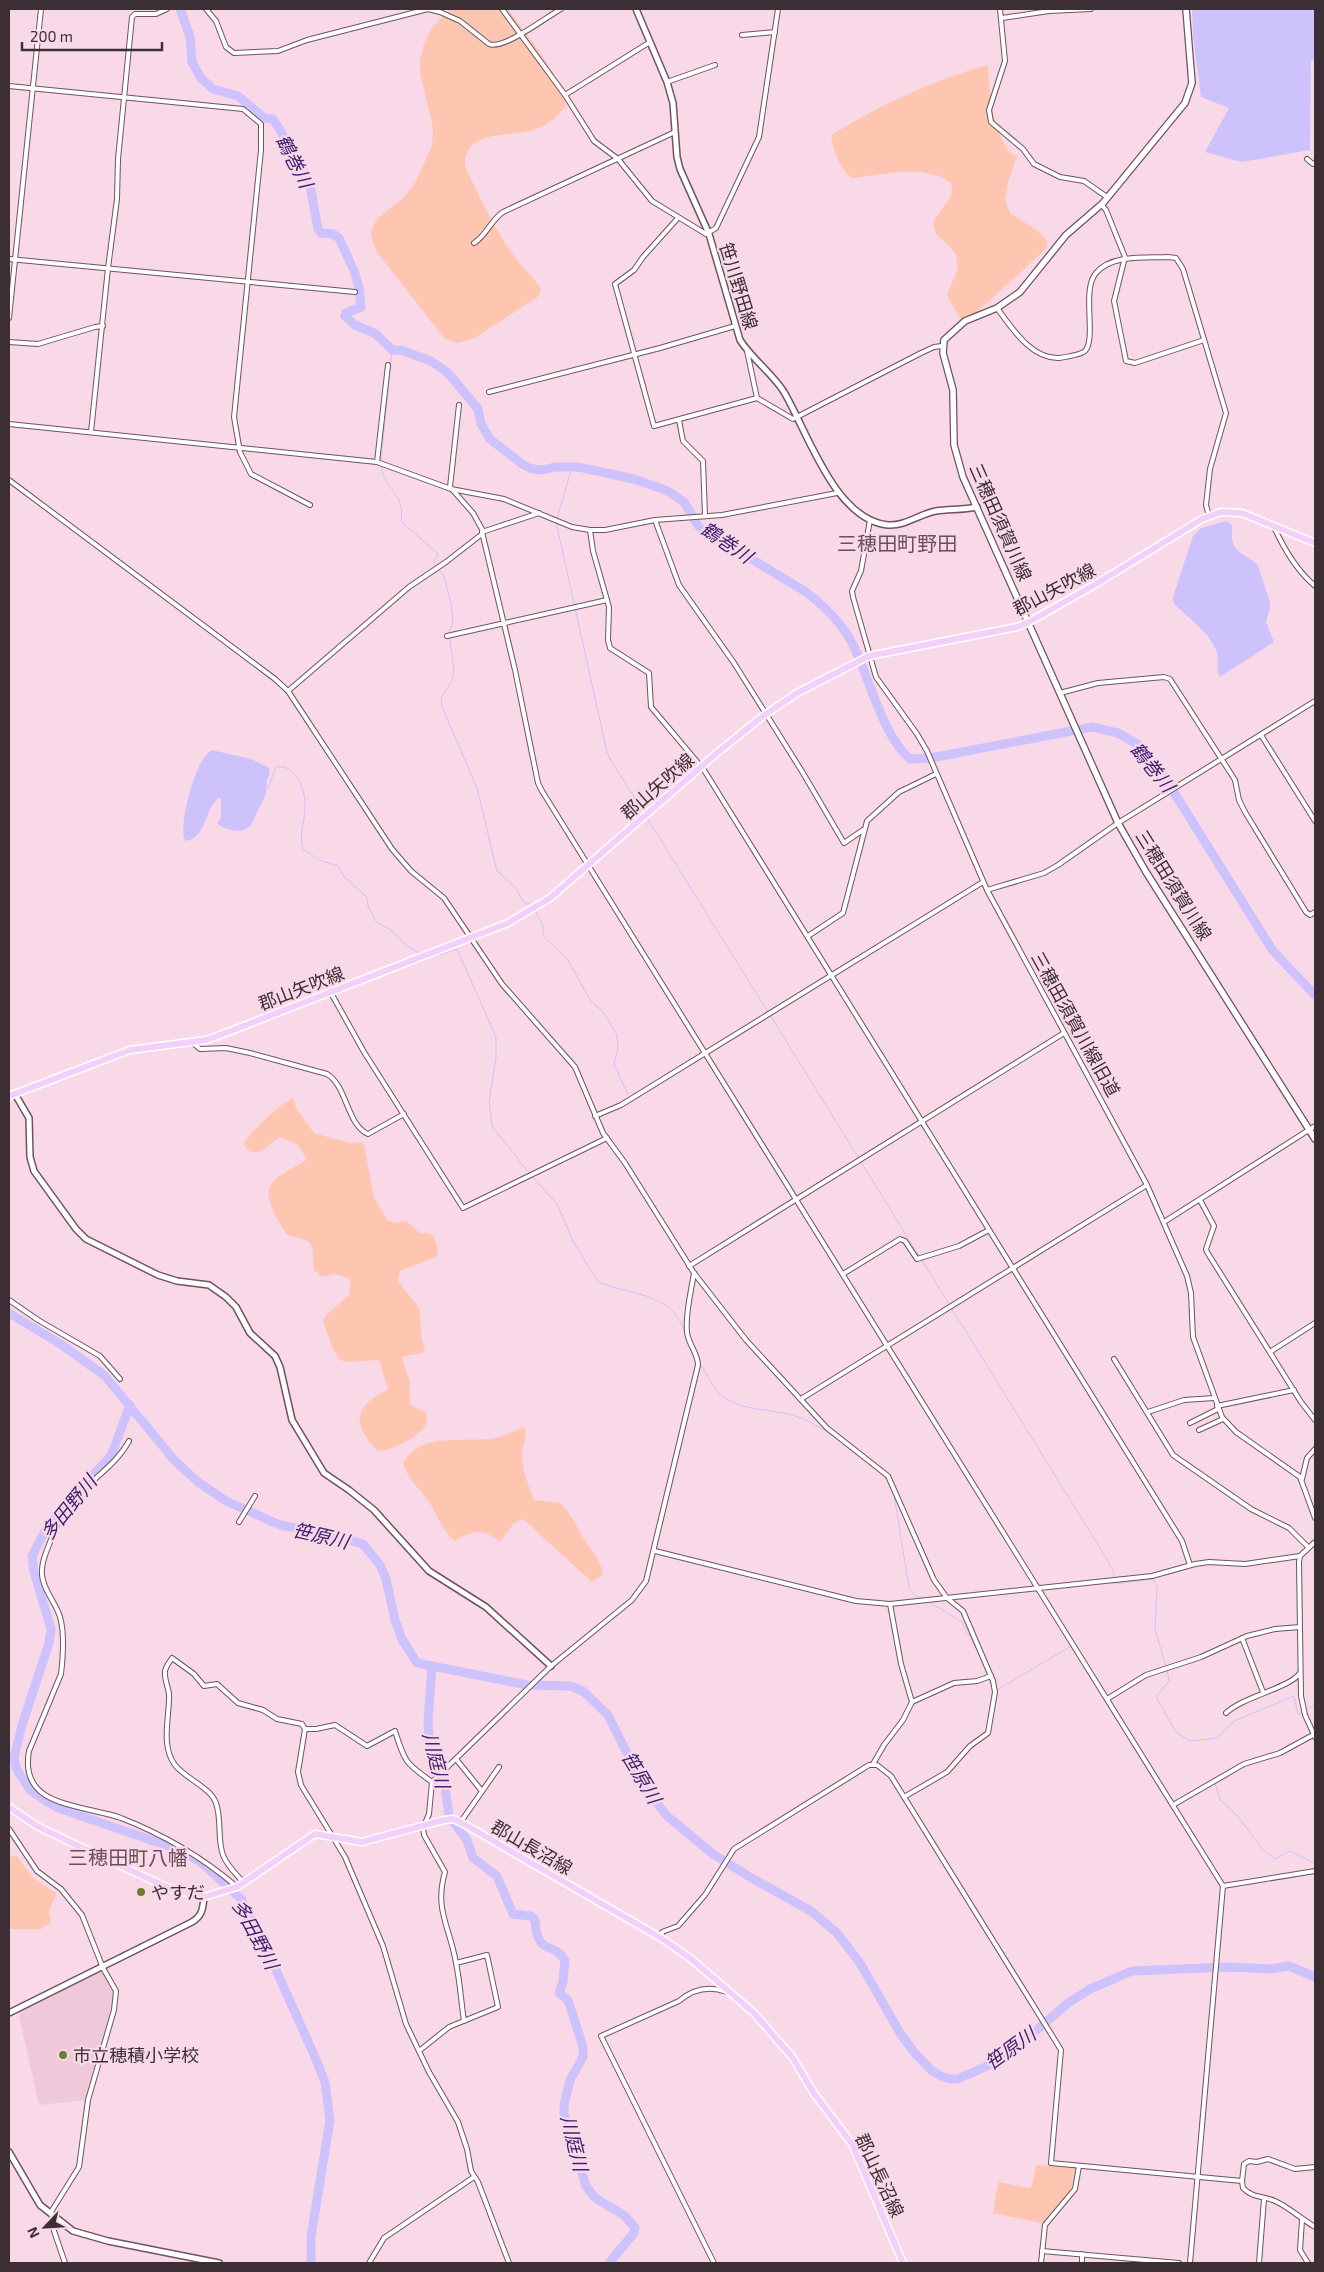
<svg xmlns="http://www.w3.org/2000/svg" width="1324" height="2272" font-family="'Exo 2','Noto Sans JP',sans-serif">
	<rect width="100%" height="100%" fill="#f9d8e8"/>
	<path fill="#efc8da" d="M 101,1972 L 104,1973 L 114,1991 L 114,1998 L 86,2100 L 39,2105 L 18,2011 Z"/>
	<g fill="#fec6b1">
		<path d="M 450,9 L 508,9 C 528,38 558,70 566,105 C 557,119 541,130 524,132 C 501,136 463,133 465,167 C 480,197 494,228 514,256 C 522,268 533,276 541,289 L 539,296 L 475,338 L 458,343 L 445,339 L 376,251 L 372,239 L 371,231 L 377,219 L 403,198 L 414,185 L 432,146 L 433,128 L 420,73 L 420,61 L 424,44 L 431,29 Z"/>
		<path d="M 988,65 C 990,96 992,127 1010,153 L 1017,156 L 1008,182 L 1005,200 L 1010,213 L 1038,231 L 1048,242 L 1045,250 L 977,312 L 961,320 L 947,295 L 958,268 L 956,255 L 950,247 L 936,234 L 933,222 L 951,196 L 952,184 C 924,162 885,175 852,178 C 840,170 833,149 831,135 C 880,105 933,80 988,65 Z"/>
		<path d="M 293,1098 L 296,1108 L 314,1133 L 349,1143 L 361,1142 L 364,1144 L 374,1198 L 388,1221 L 396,1223 L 406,1221 L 421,1234 C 436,1230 437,1244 438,1256 L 400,1271 L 398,1281 L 419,1308 L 422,1340 L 425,1349 L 422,1353 L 402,1357 L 410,1383 L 410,1402 L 412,1406 L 426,1412 L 427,1424 C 416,1438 395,1450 378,1451 C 362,1435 349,1417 372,1399 C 377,1395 383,1393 388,1389 L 379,1360 L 348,1362 L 340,1360 L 332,1347 L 323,1320 C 330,1309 341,1304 350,1294 L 350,1279 L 335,1274 L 322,1277 L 314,1270 C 312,1241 315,1242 287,1235 C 279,1221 259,1196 274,1181 C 282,1172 297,1167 307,1159 L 297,1144 L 279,1137 C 269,1145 260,1157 247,1150 L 244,1143 C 249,1134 283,1101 293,1098 Z"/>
		<path d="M 524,1427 C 529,1435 521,1448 522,1458 C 523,1472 529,1487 534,1500 L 560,1503 C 571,1513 575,1524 582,1536 C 590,1549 600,1558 603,1574 L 592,1582 L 523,1519 L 514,1523 L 500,1542 C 481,1527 473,1531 454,1541 C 443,1531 438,1518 431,1505 C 422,1490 408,1481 403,1463 C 422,1430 464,1444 495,1438 C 505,1436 514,1431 524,1427 Z"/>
		<path d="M 17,1856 L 32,1877 L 57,1894 L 49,1910 L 51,1922 L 41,1929 L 9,1929 L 9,1857 Z"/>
		<path d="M 1036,2165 L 1076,2168 L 1071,2189 L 1044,2222 L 1041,2223 L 993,2213 L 998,2182 L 1029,2188 L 1032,2186 Z"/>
	</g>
	<g fill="#cec2fd">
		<path d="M 1192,9 L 1315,9 L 1315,60 L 1311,60 L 1310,150 L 1242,162 L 1205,152 L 1229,108 L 1201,97 L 1193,36 Z"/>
		<path d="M 1226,521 L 1232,525 C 1232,531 1231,539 1234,545 C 1238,555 1252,557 1258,566 L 1270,602 L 1270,608 L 1266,622 L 1274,642 L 1220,677 C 1215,668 1220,659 1216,650 C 1208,631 1188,618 1174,604 L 1173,597 L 1193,536 L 1201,528 Z"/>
		<path d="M 212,750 L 251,759 L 269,768 L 270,772 L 267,781 L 266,794 L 251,825 C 243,835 227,830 217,824 L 221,818 L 221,798 L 219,798 C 204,808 207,839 185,841 C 178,826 195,758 212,750 Z"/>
	</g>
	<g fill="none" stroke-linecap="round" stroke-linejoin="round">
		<g stroke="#cec2fd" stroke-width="1">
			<path d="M 381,461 L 392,350"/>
			<path d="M 381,465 C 382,482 397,491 401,506 C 403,511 400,516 402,522 L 438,554 L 434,562 L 444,576 L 451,604 L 453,622 L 449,633 L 454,670 L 452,681 L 441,698 L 442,707 L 477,788 L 497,871 L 515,887 L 525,904 L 530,903 L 532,906"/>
			<path d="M 557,518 L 572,468"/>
			<path d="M 556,522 L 607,752 L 611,761 L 644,812"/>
			<path d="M 266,788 L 268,788 L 276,767 L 285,767 C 308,781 307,806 302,830 C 301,836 301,843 303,849 L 319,860 L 338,866 L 345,878 L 367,897 L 368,906 L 377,923 L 390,929 L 406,945 L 421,954"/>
			<path d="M 647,818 L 768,1012"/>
			<path d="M 534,909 L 543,925 L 543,936 L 568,960 L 590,1000 L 604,1013 L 617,1035 L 618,1048 L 614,1064 L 628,1095"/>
			<path d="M 429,958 L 457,949 L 496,1037 L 496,1058 L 489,1102 L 492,1126 L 529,1173"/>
			<path d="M 770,1015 L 1108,1561 L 1113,1571 L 1115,1584 L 1153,1579 L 1157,1587 L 1155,1629 L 1166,1667"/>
			<path d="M 532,1176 L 557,1204 L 574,1243 L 598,1282 C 623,1293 661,1292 678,1318 C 686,1329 688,1345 695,1357"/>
			<path d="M 700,1364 C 707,1373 711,1385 719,1393 C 741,1414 777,1407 803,1419 C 827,1429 846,1447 867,1462"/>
			<path d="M 894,1495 L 909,1587 L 915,1595 L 923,1599"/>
			<path d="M 927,1601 L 961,1621 L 979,1653"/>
			<path d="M 1167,1670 L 1169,1681 L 1156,1697 L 1176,1732 L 1190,1741 L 1217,1738 L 1234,1721 L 1294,1696 L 1298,1715 L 1315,1705"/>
			<path d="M 992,1675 L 994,1676 L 997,1690 L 1071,1646 L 1172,1809 L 1208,1787"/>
			<path d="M 1215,1783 L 1220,1800 L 1236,1814 L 1263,1850 L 1275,1859 L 1290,1851 L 1312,1862 L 1315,1861"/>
		</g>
		<g stroke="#cec2fd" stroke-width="9">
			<path d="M 180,9 L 190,36 L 192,62 L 201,78 L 213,89 L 238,96 L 264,118 L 273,119 L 282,133 L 286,145 L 302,169 L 310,185 L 318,229 L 321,233 L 333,234 L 339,238 L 354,271 L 359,287 L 361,307 L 346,313 L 345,316 L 355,325 L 376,334 L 392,350 L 401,350 L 431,361 L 448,373 L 478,409 L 481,424 L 490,439 L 522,464 L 532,469 L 543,470 L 555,467 L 578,467 L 634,479 L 668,491 L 684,502 L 699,527 L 806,592 C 823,605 842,624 852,643 C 869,675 882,736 910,759 L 931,758 L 1092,727 L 1118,733 L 1142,747 L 1165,778 L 1273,951 L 1315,995"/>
			<path d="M 9,1313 L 62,1345 L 105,1376 L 175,1461 L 198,1482 L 226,1501 L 280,1525 L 319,1532 L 363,1544 L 380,1565 L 386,1579 L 395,1620 L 402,1639 L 417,1663 L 527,1685 L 571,1686 L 583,1691 L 608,1715 L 644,1787 L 667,1816 L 713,1854 L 755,1880 L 811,1911 L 837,1933 L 860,1963 L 900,2033 L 914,2052 L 931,2070 L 941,2076 L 950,2079 L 958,2079 L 994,2063 L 1012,2051 L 1068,2003 L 1090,1989 L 1132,1971 L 1229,1967 L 1271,1969 L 1289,1966 L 1315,1977"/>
			<path d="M 130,1405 L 111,1456 L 67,1502 L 45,1531 L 32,1556 L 34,1572 L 51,1629 L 49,1643 L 23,1722 L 14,1757 L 16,1768 L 30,1790 L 46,1801 L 58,1808 L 180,1850 L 202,1863 L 241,1899 L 267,1950 L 315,2057 L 325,2082 L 330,2120 L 311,2237 L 311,2263"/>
			<path d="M 432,1667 L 428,1721 L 430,1749 L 435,1764 L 444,1779 L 449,1816 L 467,1840 L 473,1858 L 497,1876 L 513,1914 L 531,1916 L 535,1920 C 537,1958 555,1940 565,1961 L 563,1982 L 559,1993 L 568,2000 L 583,2047 L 583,2057 L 570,2080 L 564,2105 L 564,2114 L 586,2186 L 594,2197 L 625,2216 L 635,2228 L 634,2233 L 609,2263"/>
		</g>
		<defs>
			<g id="minor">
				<path d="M 206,9 L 216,21 L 226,47 L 234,53 L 278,51 L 307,40 L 428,9 L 440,12 L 460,21 L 489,44 C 504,50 546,17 561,9"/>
				<path d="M 502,9 L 565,95 L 594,141 L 618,159 L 652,201 L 706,234 L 716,228 L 759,137 L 778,9"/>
				<path d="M 1000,9 L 1005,61 L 989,110 L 991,122 L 1023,149 L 1034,164 L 1060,177 L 1084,181 L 1107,197"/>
				<path d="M 1002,18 L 1049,11 L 1091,9"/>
				<path d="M 742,35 L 775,32"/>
				<path d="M 667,82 L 715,65"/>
				<path d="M 9,86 L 243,109 L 261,124 L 261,150 L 234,417 L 240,452 L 251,474 L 310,505"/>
				<path d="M 565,95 L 650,42"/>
				<path d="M 1307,159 L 1313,164 L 1315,163"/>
				<path d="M 1101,204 L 1106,210 L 1125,257 L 1114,301 L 1126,361 L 1135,363 L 1204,340"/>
				<path d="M 678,218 L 643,257 L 634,270 L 615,284 L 654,426 L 757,398"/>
				<path d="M 474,243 C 487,235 490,221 503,212 L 675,132"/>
				<path d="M 9,259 L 355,292"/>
				<path d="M 997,308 C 1012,328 1031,359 1059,358 C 1066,357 1080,355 1085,351 C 1097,338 1081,290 1096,273 C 1112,254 1146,258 1168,257 L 1176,258 L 1183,269 L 1226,413 L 1210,469 L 1206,505 L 1209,516"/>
				<path d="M 9,318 L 41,9"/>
				<path d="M 9,342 L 38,344 L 95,327 L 103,326"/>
				<path d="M 747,351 L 757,398 L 793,419 L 921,353 L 934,347 L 942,346"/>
				<path d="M 489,392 L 660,348 L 735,326"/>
				<path d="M 459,405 L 450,487 L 473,513 L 483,531"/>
				<path d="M 679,420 L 683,441 L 703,461 L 705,515"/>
				<path d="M 9,424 L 377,462 L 451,489 L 504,499 L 572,527 L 590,530 L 605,530 L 655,520 L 722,515 L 837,493"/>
				<path d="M 91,432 L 108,268 L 117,199 L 118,159 L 132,17 L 135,14 L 156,14 L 167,9"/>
				<path d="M 377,462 L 388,365"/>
				<path d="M 9,480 L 275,679 L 288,691 L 392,849 L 411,871 L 444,898 L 502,984 L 575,1067 L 603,1133 L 625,1163 L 694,1273 L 746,1340 L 827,1428 L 888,1476 L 934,1580 L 947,1598 L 963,1611 L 993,1681 L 995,1692 L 988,1733 L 970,1746 L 947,1772 L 904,1797"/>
				<path d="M 539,513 L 482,532 L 515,670 L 538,783 L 542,791 L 1223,1886 L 1190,2263"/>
				<path d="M 655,520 L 679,585 L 734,663 L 803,773 L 844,843 L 863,830"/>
				<path d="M 870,520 L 861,571 L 852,591 L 853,597 L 876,677 L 917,734 L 927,751 L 987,890 L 1147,1185 L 1187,1276 L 1191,1293 L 1193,1337 L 1222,1417 L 1236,1432 L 1300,1477 L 1315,1518"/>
				<path d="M 1274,527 C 1284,549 1296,570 1315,586"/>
				<path d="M 590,530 L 593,551 L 609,607 L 608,640 L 610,648 L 649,673 L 651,707 L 704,770 L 1182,1541 L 1190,1565"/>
				<path d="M 447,636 L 607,600"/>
				<path d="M 288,691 L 409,587 L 446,562 L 482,534"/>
				<path d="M 1060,693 L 1098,683 L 1164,677 L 1170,679 L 1235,780 L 1239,800 L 1245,812 L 1306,912 L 1310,915 L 1315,912"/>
				<path d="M 1261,735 L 1315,821"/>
				<path d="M 987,890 L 1044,873 L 1058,865 L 1118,823 L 1315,701"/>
				<path d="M 808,936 L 843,913 L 867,821 L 899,792 L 936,774"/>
				<path d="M 331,993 L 364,1052 L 463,1208 L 607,1138"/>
				<path d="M 192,1042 L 200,1049 L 226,1048 L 250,1053 L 327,1074 C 347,1086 347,1125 368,1134 L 404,1114"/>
				<path d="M 595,1116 L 621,1105 L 983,882"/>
				<path d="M 1200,1200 L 1214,1226 L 1206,1249 L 1207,1252 L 1301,1402 L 1315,1420"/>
				<path d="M 1164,1222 L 1315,1126"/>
				<path d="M 689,1266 L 1064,1033"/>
				<path d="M 843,1274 L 900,1239 L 905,1241 L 917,1259 L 959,1246 L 989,1230"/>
				<path d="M 9,1300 L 38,1320 L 100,1356 L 120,1379"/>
				<path d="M 1270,1352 L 1315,1323"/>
				<path d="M 1114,1359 L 1173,1455 L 1251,1509 L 1289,1528 L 1308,1547"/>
				<path d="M 801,1399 L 1147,1185"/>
				<path d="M 1217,1406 L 1294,1390"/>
				<path d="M 1148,1412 L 1184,1400 L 1214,1398"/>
				<path d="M 1190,1423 L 1218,1409"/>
				<path d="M 1199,1430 L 1223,1419"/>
				<path d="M 129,1441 C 116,1465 92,1479 74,1499 C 62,1511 56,1527 50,1542 C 46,1553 41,1563 42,1575 C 43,1590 56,1603 60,1617 C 65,1634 63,1657 61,1674 L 29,1751 C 26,1767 28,1781 41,1792 C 59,1807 99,1810 121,1818 C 162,1834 203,1858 236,1886"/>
				<path d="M 1302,1479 L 1307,1458 L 1315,1449"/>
				<path d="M 239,1522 L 255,1496"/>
				<path d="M 1315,1542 L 1300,1556 L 1299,1562 L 1301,1696 L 1305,1715 L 1315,1737"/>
				<path d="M 655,1551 L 856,1601 L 890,1604 L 1152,1576 L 1195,1564 L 1209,1562 L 1245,1564 L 1300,1556"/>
				<path d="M 890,1604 L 901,1664 L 912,1702 L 954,1683 L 977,1681 L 991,1676"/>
				<path d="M 1242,1638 L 1263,1692"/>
				<path d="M 1107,1699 L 1146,1675 L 1201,1657 L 1247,1636 L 1275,1629 L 1300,1627"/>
				<path d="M 1226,1713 C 1244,1696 1290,1688 1300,1673"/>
				<path d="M 305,1729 L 298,1772 L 301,1785 L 345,1857 L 383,1946 L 406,2024 L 429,2072 L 458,2122 L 467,2149 L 471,2171 L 478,2182 L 509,2263"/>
				<path d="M 456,1759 L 481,1790"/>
				<path d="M 873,1764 L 884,1745 L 903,1720 L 912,1702"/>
				<path d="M 1173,1805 L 1244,1764 L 1280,1753 L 1313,1735"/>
				<path d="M 460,1823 L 499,1767"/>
				<path d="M 9,1829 L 37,1871 L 61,1889 L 82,1915 L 103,1968 L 116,1991 L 114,2010 L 88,2100 L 79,2167 L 51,2212 L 54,2231 L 65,2263"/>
				<path d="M 244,1883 C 236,1874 227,1866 223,1855 C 217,1839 222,1820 216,1803 C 210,1787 186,1779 175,1765 C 160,1745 170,1716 169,1694 C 168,1686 164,1679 165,1671 C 166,1666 169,1663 172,1658 L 194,1674 L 204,1686 L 217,1684 L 238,1703 L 263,1710 L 277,1719 L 302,1724 L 305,1729 L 316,1729 L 335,1725 L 367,1746 L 395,1731 C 405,1762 405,1763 432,1782"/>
				<path d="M 1223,1886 L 1315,1871"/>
				<path d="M 661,1938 L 662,1932 L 678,1926 L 705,1895 L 734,1849 L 869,1765 L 877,1765 L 891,1776 L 1061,2050 L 1051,2163 L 1242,2181 L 1243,2188 C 1252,2198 1264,2196 1275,2201 C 1287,2206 1303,2220 1315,2227"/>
				<path d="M 464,2021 C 461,2001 460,1982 456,1963 C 450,1927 434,1910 445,1872 L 424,1835 L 423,1828 L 429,1814 L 432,1782 L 551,1666 L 632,1600 L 646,1581 L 698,1365 C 698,1353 688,1344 687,1332 C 685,1314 691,1292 694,1273"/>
				<path d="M 419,2051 L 449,2027 L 498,2007 L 487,1955 L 456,1963"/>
				<path d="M 1242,2181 L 1244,2164 L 1249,2161 L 1257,2162 L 1268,2159 L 1295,2169 L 1315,2167"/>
				<path d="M 1302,2220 L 1300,2250 L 1308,2263"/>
				<path d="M 1042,2251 L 1179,2263"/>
				<path d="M 369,2263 L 384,2238 L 474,2177"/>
				<path d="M 714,2263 L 601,2036 L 679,2001 C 693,1989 710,1986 727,1992"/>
				<path d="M 1041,2263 L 1045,2225 L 1075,2189 L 1079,2166"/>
				<path d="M 1082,2263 L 1082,2254"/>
				<path d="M 1259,2263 L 1264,2199"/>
			</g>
			<g id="tertiary">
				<path d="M 636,9 L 667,82 L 673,103 L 677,157 L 680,169 L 709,234 L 740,340 C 752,359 772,373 784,392 C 808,433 835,520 888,525 C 906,526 919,514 936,511 C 949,509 963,510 977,507"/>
				<path d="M 15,1094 L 29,1118 L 30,1157 L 34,1171 L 76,1229 L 86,1239 L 158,1275 L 177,1281 L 209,1285 L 226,1297 L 236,1307 L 250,1333 L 275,1356 L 280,1367 L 292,1420 L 324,1473 L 349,1490 L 374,1510 L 429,1571 L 486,1607 L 551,1666"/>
				<path d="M 9,2013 L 192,1922 C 202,1916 203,1909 204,1897"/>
				<path d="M 9,2152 L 40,2205 L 73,2231 L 108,2241 L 219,2263"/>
			</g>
			<path id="secondary" d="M 1186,9 L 1192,83 L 1185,103 L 1103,203 L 1066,235 L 1020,292 L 997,308 L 965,321 L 944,340 L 943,353 L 953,390 L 954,445 L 963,477 L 1118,823 L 1146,872 L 1315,1139"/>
			<g id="primary">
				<path d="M 9,1096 L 130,1050 L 206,1040 L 223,1034 L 508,923 L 550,898 L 717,753 L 763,716 L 797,693 L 869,656 L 1017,627 L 1029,622 L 1096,584 L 1202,519 L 1221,512 L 1242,513 L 1315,543"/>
				<path d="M 9,1807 L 37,1826 L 72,1843 L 171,1889 L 204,1897 L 237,1887 L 315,1834 L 362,1842 L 444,1820 L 453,1819 L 464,1824 L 661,1938 L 690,1958 L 754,2013 L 793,2058 L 813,2092 L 852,2144 L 903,2263"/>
			</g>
		</defs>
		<use href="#minor" stroke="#6e5360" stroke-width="6"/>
		<use href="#tertiary" stroke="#6e5360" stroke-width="8"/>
		<use href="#secondary" stroke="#6e5360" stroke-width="8"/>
		<use href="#primary" stroke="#fff" stroke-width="9"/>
		<use href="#minor" stroke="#fff" stroke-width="4"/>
		<use href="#tertiary" stroke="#fff" stroke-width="5"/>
		<use href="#secondary" stroke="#fff" stroke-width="5.5"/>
		<use href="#primary" stroke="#f2d0fa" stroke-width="6"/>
	</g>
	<g fill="#6a7e2f" stroke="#f9d8e8" stroke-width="2">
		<circle cx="141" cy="1892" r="5"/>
		<circle cx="63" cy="2055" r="5"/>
	</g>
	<g text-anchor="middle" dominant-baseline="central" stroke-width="4.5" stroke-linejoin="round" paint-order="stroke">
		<g font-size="18" fill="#3b2f35" stroke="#f9d8e8">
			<text transform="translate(739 286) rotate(73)">笹川野田線</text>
			<text transform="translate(1001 522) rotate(66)">三穂田須賀川線</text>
			<text transform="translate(1054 589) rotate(-28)">郡山矢吹線</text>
			<text transform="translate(657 786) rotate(-41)">郡山矢吹線</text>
			<text transform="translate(1174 885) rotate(58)">三穂田須賀川線</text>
			<text transform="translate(301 988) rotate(-21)">郡山矢吹線</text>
			<text transform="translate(1076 1024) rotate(61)">三穂田須賀川線旧道</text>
			<text transform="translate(532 1847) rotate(30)">郡山長沼線</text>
			<text transform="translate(880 2175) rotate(65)">郡山長沼線</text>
		</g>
		<g font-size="18" fill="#3b2f35" stroke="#f9d8e8" text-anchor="start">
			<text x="151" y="1892">やすだ</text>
			<text x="73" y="2055">市立穂積小学校</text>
		</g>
		<g font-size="19" font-style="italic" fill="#3d2173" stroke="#f9d8e8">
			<text transform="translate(295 161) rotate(63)">鶴巻川</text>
			<text transform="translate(727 542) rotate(34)">鶴巻川</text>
			<text transform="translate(1153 767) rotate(51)">鶴巻川</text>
			<text transform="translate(68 1507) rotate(-51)">多田野川</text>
			<text transform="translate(321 1535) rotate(13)">笹原川</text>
			<text transform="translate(437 1760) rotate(76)">川庭川</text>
			<text transform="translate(642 1777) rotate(59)">笹原川</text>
			<text transform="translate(256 1934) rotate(62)">多田野川</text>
			<text transform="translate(1010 2048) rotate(-36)">笹原川</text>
			<text transform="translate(575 2143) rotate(76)">川庭川</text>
		</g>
		<g font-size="20" fill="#694e5c" stroke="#f9d8e8">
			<text x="897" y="543">三穂田町野田</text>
			<text x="128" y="1857">三穂田町八幡</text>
		</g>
	</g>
	<rect width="1324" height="2272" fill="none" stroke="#3b2f35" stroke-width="20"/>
	<g transform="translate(45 2227) rotate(245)" stroke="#f9d8e8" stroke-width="4" paint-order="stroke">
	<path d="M0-4L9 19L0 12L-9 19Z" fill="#3b2f35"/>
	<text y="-8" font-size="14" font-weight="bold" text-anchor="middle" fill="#3b2f35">N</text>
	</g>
	<path d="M22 42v8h140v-8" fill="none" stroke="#3b2f35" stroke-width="2.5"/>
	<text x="30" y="42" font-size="15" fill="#3b2f35" stroke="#f9d8e8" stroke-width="4" paint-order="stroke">200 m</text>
</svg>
